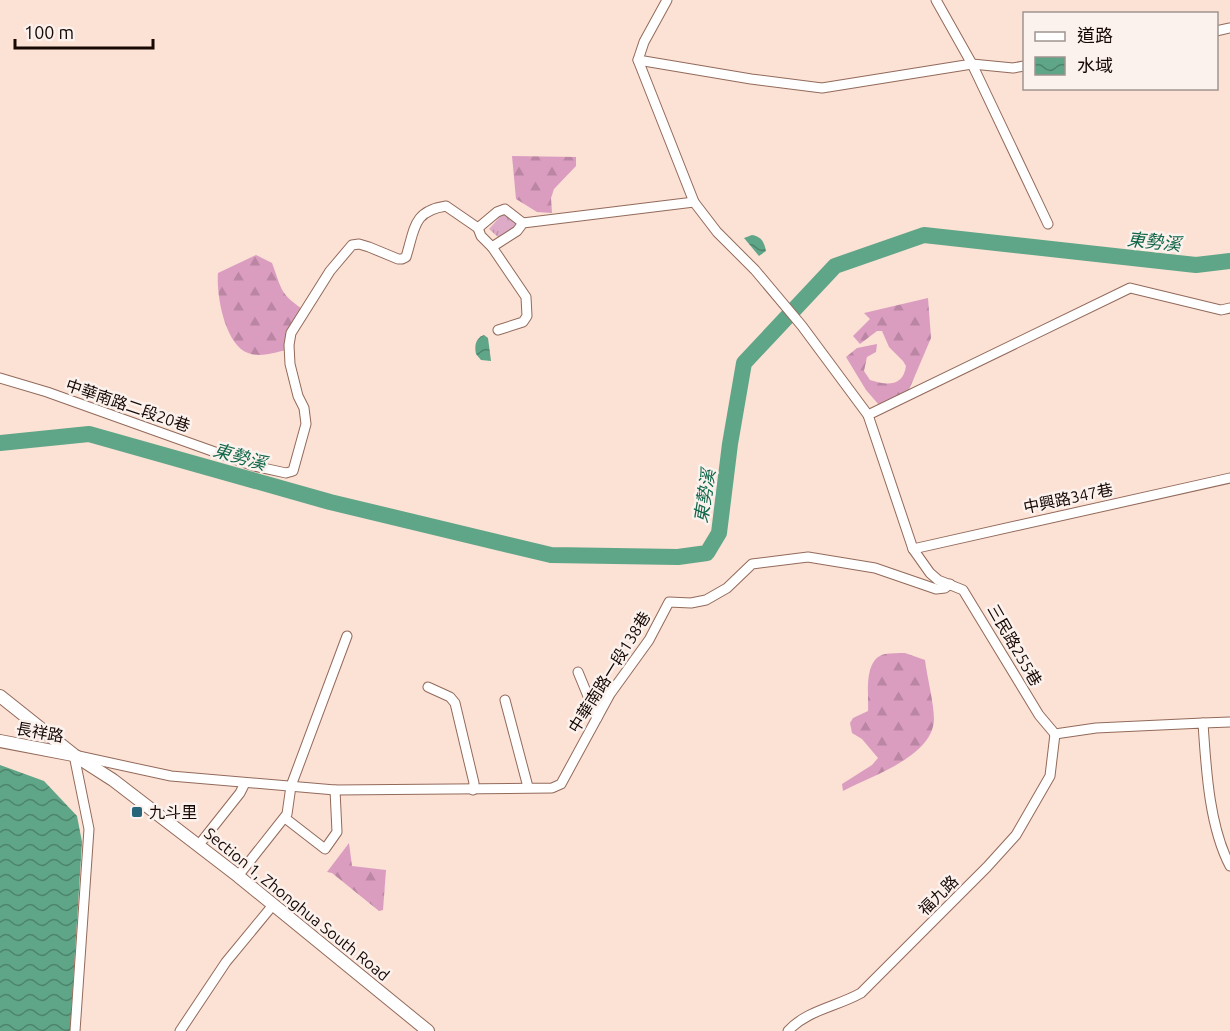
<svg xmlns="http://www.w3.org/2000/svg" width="1230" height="1031" font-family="Ubuntu,'Noto Sans TC',sans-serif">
	<defs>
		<pattern id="grass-tufts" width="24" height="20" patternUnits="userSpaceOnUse" patternTransform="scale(1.5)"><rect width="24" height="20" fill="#ddabc7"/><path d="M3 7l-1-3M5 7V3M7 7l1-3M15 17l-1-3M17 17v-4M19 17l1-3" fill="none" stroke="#bd92a9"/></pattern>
		<pattern id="forest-firs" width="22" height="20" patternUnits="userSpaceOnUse" patternTransform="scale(1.5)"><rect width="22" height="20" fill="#da9dc0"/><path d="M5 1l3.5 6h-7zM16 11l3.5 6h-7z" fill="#ba86a3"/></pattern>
		<pattern id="water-waves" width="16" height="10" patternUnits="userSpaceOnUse" patternTransform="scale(1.5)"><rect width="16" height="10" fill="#5fa587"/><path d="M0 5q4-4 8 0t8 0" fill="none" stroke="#4d846c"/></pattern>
	</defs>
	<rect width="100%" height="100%" fill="#fce1d5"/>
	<path fill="url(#grass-tufts)" d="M 505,211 L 527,222 L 499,238 L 489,229 Z"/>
	<g fill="url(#forest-firs)">
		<path d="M 512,156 L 576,157 L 576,166 L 554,189 L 551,198 L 552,213 L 537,212 L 516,199 Z"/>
		<path d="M 256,255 L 272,263 C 282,290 280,294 304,310 L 294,331 L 290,349 C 277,352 261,358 248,353 C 225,345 216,295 218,273 Z"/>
		<path d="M 928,298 L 931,338 L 908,392 L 879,405 L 866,390 L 846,357 L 857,348 L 877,344 L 876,352 L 867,357 L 864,371 L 870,380 C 885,385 903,388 906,366 L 903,361 L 889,347 L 882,331 L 877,331 L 860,344 L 853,336 L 870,319 L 864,313 Z"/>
		<path d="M 905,653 L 925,660 C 927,677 934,703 934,720 C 932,757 871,776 843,791 L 842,784 L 872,765 L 878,758 L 862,739 L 852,733 L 850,723 L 853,718 L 868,711 C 869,694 863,659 885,654 C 891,653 899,653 905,653 Z"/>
		<path d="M 349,843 L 352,866 L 386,870 L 383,910 L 379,911 L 332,873 L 327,872 Z"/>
	</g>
	<g fill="url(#water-waves)">
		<path d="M 752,235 C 762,237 764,242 766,251 L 759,256 L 744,238 Z"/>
		<path d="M 484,335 L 488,338 L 491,361 L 481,360 L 476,354 C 474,345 476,338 484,335 Z"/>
		<path d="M 0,765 L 44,781 L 77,816 L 82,842 L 70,1031 L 0,1031 Z"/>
	</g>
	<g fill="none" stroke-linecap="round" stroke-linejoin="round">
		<path stroke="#5fa587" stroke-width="16" d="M 0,443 L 89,434 L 330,502 L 551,555 L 678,557 L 707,553 L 719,533 L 730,444 L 744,363 L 835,266 L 924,235 L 1196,265 L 1230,261"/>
		<defs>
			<g id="street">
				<path d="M 667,0 L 644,42 L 638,60 L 694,202 L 717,232 L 755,270 L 802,326 L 868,415 L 913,549 L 930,573 L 938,580 L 963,590 L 1039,715 L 1055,734 L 1096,728 L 1203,723 C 1206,768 1209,826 1230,866"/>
				<path d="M 936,0 L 972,64 L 1048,224"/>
				<path d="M 1216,31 L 1230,28"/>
				<path d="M 638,60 L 751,79 L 822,88 L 972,64 L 1013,68 L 1024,66"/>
				<path d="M 478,228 L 481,236 L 492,247 L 526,297 L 527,316 L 523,322 L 498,330"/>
				<path d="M 478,228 L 497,212 L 505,209 L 523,223"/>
				<path d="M 492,247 L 517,231 L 523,223 L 694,202"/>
				<path d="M 0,378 L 47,392 L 254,466 L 286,473 L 293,471 L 306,424 L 304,408 L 298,396 L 290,364 L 289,345 L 291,333 L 330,271 L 352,245 L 359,244 L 369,247 L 398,259 L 402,259 L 406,257 C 415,228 413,211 446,206 L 478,228"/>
				<path d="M 868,415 L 1130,288 L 1221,310 L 1230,308"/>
				<path d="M 913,549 L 1230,478"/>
				<path d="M 578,672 L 597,718"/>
				<path d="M 428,687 L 450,697 L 455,703 L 474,783 L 473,790"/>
				<path d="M 505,700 L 528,787"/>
				<path d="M 1203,723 L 1230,722"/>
				<path d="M 285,818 L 325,849 L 337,832 L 335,790"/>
				<path d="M 198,846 L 240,793 L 245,783"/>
				<path d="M 238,876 L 287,814 L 291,786 L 347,636"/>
				<path d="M 75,1031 L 89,829 L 74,755 L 171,776 L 335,790 L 552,788 L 561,784 L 610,694 L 649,640 L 669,602 L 691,603 L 706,600 L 727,588 L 752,564 L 808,557 L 875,568 L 936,589 L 945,588 L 950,584"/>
				<path d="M 180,1031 L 226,962 L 273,905"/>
				<path d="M 788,1031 C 807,1010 836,1007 861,993 L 987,867 L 1016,835 L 1050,776 L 1055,734"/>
			</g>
			<g id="secondary">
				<path d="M 0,696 L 74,755 L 113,780 L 238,876 L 428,1031"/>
				<path d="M 0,741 L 73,755"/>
			</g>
		</defs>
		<use href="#street" stroke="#926a5a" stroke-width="11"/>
		<use href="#secondary" stroke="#926a5a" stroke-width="14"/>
		<use href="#street" stroke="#fff" stroke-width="9"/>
		<use href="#secondary" stroke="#fff" stroke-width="12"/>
	</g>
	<rect fill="#26657a" stroke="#fbf2ee" stroke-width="2" x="131" y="806" width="12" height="12" rx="3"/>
	<g text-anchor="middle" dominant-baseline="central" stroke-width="5" stroke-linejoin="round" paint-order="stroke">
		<g font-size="16" fill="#170804" stroke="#fbf2ee">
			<text transform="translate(128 405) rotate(19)">中華南路二段20巷</text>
			<text transform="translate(1068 498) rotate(-12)">中興路347巷</text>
			<text transform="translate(1015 645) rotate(60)">三民路255巷</text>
			<text transform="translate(609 672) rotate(-58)">中華南路一段138巷</text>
			<text transform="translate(40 732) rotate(10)">長祥路</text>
			<text transform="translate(938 895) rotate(-45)">福九路</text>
			<text transform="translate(297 904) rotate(39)">Section 1, Zhonghua South Road</text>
		</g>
		<g font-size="16" fill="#170804" stroke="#fbf2ee" text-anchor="start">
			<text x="149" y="812">九斗里</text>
		</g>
		<g font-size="18" font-style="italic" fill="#10674a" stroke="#fbf2ee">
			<text transform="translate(1154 241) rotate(6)">東勢溪</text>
			<text transform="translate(240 456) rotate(16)">東勢溪</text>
			<text transform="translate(704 496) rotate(-81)">東勢溪</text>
		</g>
	</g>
	<rect x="1023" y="12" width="195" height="78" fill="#fbf2ee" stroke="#a09490" stroke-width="1.5"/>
	<rect x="1035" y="32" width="30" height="9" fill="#ffffff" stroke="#a09490" stroke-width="1.5"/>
	<text x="1077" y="42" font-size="18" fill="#170804">道路</text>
	<rect x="1035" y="57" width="30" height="18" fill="url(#water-waves)" stroke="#a09490" stroke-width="1.5"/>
	<text x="1077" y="72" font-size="18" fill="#170804">水域</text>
	<path d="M15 39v9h138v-9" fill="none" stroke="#170804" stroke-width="3"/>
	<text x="24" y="39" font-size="18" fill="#170804" stroke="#fbf2ee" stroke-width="4.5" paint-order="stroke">100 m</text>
</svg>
